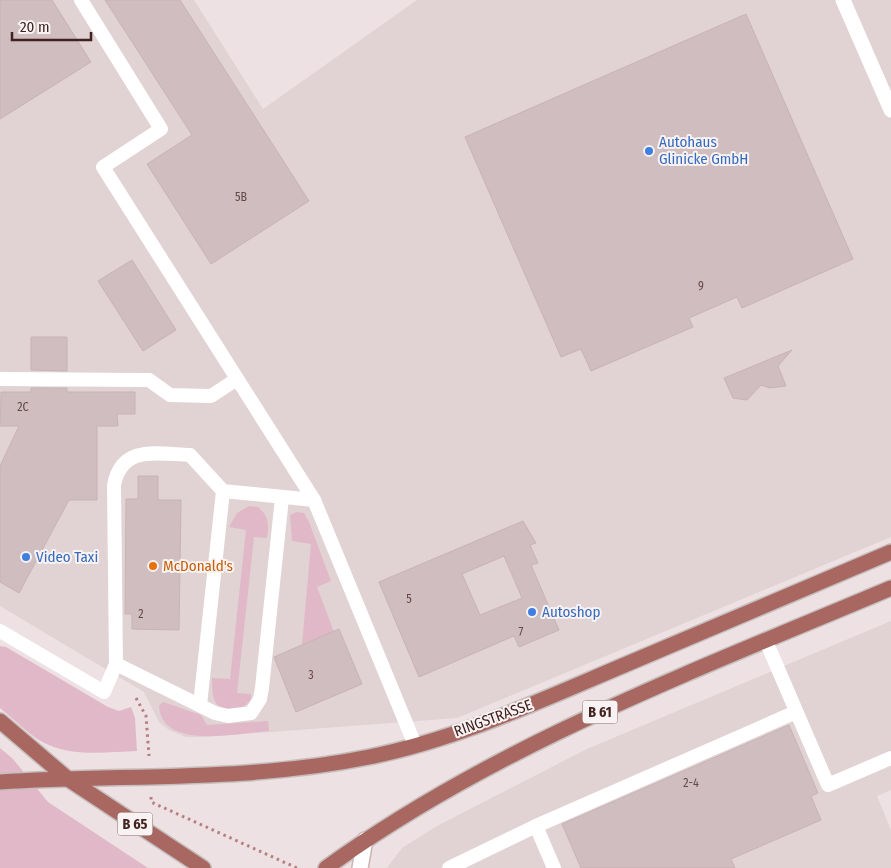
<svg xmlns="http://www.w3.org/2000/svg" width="891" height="868" font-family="'Fira Sans Condensed',sans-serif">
	<rect width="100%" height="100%" fill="#ede1e3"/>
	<g fill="#e1d2d4">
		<path d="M 0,0 L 194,0 L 263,109 L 417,0 L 891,0 L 891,537 L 457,718 L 202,737 L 186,737 L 169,730 L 159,722 L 144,692 L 0,606 Z"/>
		<path d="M 891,621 L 891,790 L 877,796 L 891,830 L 891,868 L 387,868 L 402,848 L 437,826 L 587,749 Z"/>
	</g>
	<g fill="#e1b8c8">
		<path d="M 249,506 L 258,507 C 269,516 269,525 267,538 L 254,537 L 237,693 L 251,694 L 251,700 L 242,708 C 215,712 212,703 212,678 L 230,679 L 246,530 L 229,527 L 237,513 Z"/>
		<path d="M 296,512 L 304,513 L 309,522 L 331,581 L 317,587 L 334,632 L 302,645 L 311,544 L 292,541 L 290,515 Z"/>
		<path d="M 0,646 L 6,647 L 108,707 L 119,711 L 131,707 L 135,718 L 137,751 C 105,752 68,758 39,740 C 25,731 13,718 0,708 Z"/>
		<path d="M 163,702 L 201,715 L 207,725 L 268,721 L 269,731 C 239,733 162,751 159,706 Z"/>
		<path d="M 0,748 L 13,759 L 48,802 L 148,868 L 0,868 Z"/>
	</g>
	<g fill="#cfbdbf" stroke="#c8b3b4" fill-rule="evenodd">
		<path d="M 0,0 L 52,0 L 91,62 L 0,119 Z"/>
		<path d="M 105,0 L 180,0 L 309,201 L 211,264 L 147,164 L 192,135 Z"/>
		<path d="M 746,14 L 853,259 L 742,308 L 737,297 L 689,318 L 693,327 L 591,371 L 581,349 L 561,357 L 465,137 Z"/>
		<path d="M 132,260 L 176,330 L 143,351 L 98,281 Z"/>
		<path d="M 31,337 L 67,337 L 67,371 L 31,370 Z"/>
		<path d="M 792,350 L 778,366 L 786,386 L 770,388 L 761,385 L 747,400 L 733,398 L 724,378 Z"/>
		<path d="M 31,388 L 67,388 L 67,392 L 135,392 L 135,414 L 117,414 L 118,426 L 97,426 L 97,500 L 69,500 L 19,593 L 0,582 L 0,466 L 19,426 L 0,426 L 1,392 L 31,392 Z"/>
		<path d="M 138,476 L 158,476 L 158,500 L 181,500 L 179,630 L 132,629 L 132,614 L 125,614 L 126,499 L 138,499 Z"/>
		<path d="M 523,521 L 536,543 L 530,545 L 538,563 L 531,565 L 559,630 L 519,647 L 514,636 L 419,677 L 379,582 ZM 504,556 L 522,598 L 480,615 L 462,574 Z"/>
		<path d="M 339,629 L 362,684 L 296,712 L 274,657 Z"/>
		<path d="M 789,725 L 818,793 L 811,796 L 821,820 L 731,859 L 735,868 L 581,868 L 562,824 Z"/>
	</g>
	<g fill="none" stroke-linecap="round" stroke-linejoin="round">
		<defs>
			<path id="secondary" d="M 360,868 L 365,840"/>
			<g id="primary">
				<path d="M 0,721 L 68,779 L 203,868"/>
				<path d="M 0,782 C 123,774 247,782 369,757 C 454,740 535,703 615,669 C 707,630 799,591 891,552"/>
				<path d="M 326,868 C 497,744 697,670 891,588"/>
			</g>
		</defs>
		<use href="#secondary" stroke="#ceb3b4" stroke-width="18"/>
		<use href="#primary" stroke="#c6bdbc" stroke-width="18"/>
		<g stroke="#b57f7e" stroke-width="3" stroke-dasharray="2.5 4" stroke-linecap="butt">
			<path d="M 136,698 L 146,716 L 149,756"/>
			<path d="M 151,797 L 151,802 L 297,868"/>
		</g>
		<g stroke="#fff" stroke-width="14">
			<path d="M 81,0 L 161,129 L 103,167 L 314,500"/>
			<path d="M 0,379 L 149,380 L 170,395 L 211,396 L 237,379"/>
			<path d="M 0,631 L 104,692 L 116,664 L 114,485 C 122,444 158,454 190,455 L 223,491 L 314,500 L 415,745"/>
			<path d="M 766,641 L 828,785 L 891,758"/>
			<path d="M 116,664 L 215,713 L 228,716 L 251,713 L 260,699 L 262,688 L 282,498"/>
			<path d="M 200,705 L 223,491"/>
			<path d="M 536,826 L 554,868"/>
			<path d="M 449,868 L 536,826 L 796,712"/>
		</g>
		<path stroke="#fff" stroke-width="15" d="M 843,0 L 891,110"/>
		<use href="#secondary" stroke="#fff" stroke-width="15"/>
		<use href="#primary" stroke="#a86761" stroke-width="15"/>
	</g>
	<g fill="#3f7fe0" stroke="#f9f2f3" stroke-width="2">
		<circle cx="649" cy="151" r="5"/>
		<circle cx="26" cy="557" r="5"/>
		<circle cx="532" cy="612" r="5"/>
	</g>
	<circle fill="#e8710a" stroke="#f9f2f3" stroke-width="2" cx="153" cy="566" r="5"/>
	<g text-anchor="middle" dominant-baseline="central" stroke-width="4" stroke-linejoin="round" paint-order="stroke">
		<g font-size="12" fill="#644947">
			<text x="241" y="197">5B</text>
			<text x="701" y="286">9</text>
			<text x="23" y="407">2C</text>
			<text x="409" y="599">5</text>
			<text x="141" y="614">2</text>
			<text x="521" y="632">7</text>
			<text x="311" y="675">3</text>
			<text x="691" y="783">2-4</text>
		</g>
		<g fill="#f9f2f3" stroke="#78605f" stroke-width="1">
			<rect x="582.5" y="700.5" width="35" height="23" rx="4"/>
			<rect x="117.5" y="812.5" width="35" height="23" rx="4"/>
		</g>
		<g font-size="14" font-weight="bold" fill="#40221f">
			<text x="600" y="712">B 61</text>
			<text x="135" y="824">B 65</text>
		</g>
		<g font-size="15" fill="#366cbe" stroke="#f9f2f3" text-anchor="start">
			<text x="659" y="142">Autohaus<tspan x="659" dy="17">Glinicke GmbH</tspan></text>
			<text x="36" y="557">Video Taxi</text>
			<text x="542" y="612">Autoshop</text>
		</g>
		<g font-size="15" fill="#c56008" stroke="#f9f2f3" text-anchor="start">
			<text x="163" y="566">McDonald's</text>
		</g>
		<g font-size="15" fill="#40221f" stroke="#f9f2f3">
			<text transform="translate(493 718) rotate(-20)">RINGSTRASSE</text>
		</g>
	</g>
	<path d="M12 32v8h79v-8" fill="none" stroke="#40221f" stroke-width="2.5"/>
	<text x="20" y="32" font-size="15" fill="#40221f" stroke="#f9f2f3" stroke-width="4" paint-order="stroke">20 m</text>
</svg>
